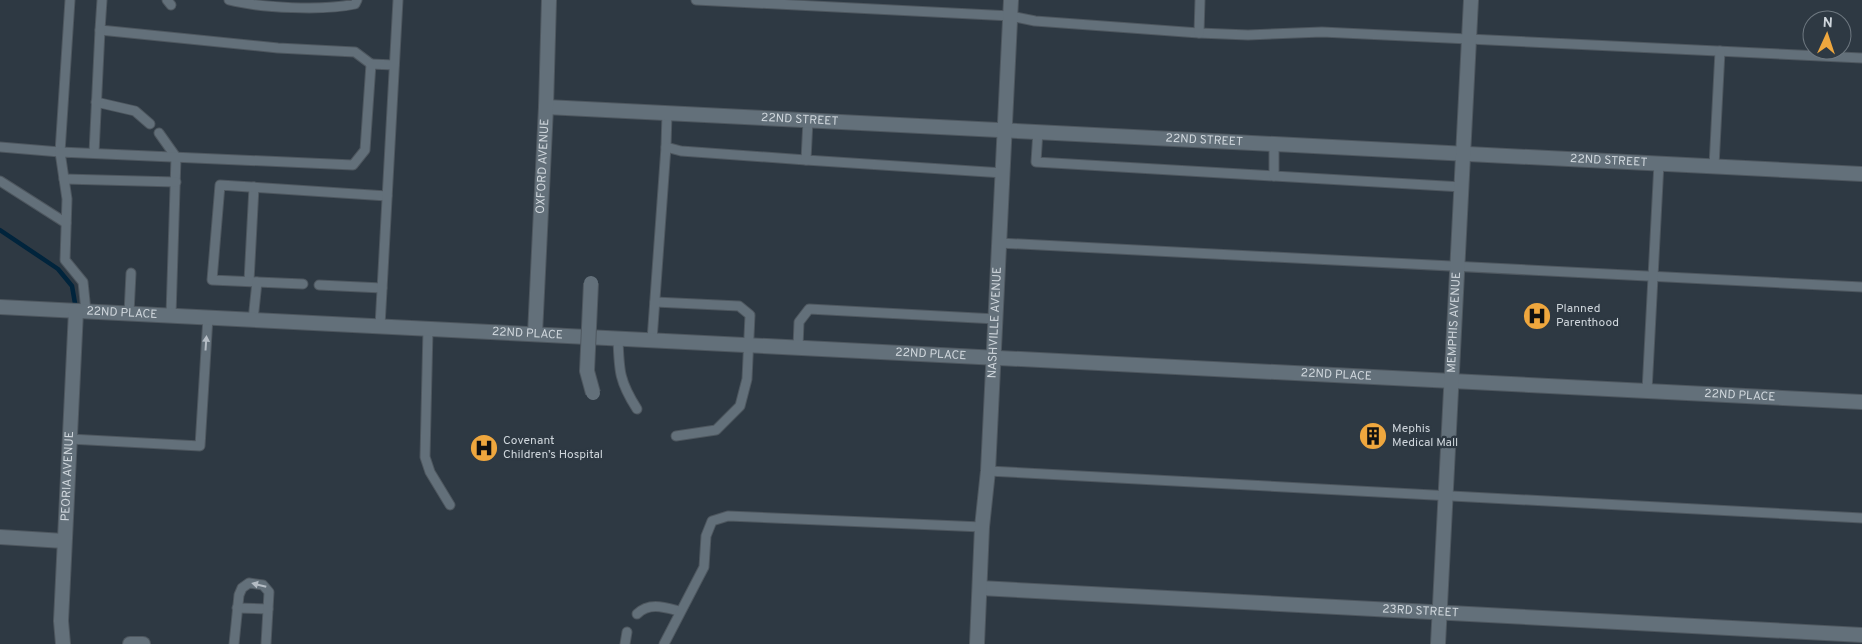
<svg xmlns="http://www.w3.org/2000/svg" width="1862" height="644" font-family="Overpass,sans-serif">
	<rect width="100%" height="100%" fill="#2e3943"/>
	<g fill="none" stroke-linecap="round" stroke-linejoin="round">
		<path stroke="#01243c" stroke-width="4.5" d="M 0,230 L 58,269 L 72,286 L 76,309"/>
		<defs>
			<g id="service">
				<path d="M 102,0 L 100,30 L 278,48 L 355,52 L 371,64"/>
				<path d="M 167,0 L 171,5"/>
				<path d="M 229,0 C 260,8 324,11 355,4 L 357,0"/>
				<path d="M 696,0 L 1011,16 L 1035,21 L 1199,33 L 1248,35 L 1322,32 L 1862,58"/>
				<path d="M 1199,33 L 1200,0"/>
				<path d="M 96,102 L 135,111 L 150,124"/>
				<path d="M 667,113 L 666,147 L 681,151 L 806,160"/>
				<path d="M 808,120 L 806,160 L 1003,173"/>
				<path d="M 1038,131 L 1036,162 L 1274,176"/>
				<path d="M 159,133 L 176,157 L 171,315"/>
				<path d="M 1274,143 L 1274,176 L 1462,187"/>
				<path d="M 0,147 L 60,152 L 70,0"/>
				<path d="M 94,153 L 100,30"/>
				<path d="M 1714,166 L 1720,51"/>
				<path d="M 64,179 L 176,182"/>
				<path d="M 0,181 L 66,223"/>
				<path d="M 999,243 L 1862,287"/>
				<path d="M 249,281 L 254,187"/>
				<path d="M 257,282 L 212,280 L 220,185 L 387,196"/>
				<path d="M 319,285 L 382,288"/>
				<path d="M 655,302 L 739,306 L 750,315 L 747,379 L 740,406 L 716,430 L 676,436"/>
				<path d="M 86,311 L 83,282 L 65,260 L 67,199 L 60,152 L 353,165 L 365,150 L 371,64 L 394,65"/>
				<path d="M 129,313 L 131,273"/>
				<path d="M 253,320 L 257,282 L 303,284"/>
				<path d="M 380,326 L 398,0"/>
				<path d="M 428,329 L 425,457 L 430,472 L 450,505"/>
				<path d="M 618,338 C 619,370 619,381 637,409"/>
				<path d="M 652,340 L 666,147"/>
				<path d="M 798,347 L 799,322 L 809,309 L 996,319"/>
				<path d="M 1647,391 L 1659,163"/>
				<path d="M 70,439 L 200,446 L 208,317"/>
				<path d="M 988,471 L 1862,518"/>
				<path d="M 237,608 L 268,609"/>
				<path d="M 637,614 C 649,602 664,607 679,611"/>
				<path d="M 234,644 L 239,595 L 242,588 L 249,583 L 263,585 L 269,592 L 266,644"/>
				<path d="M 625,644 L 627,632"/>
				<path d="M 664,644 L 704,567 L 706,536 L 712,521 L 728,516 L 982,527"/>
			</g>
			<g id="minor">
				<path id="s1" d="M 546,107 L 1862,174"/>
				<path id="s2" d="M 0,307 L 1862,402"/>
				<path id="s3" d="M 535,334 L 546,107 L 549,0"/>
				<path d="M 0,537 L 64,541"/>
				<path id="s4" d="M 980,588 L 1862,635"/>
				<path id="s5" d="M 63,644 L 61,621 L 76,311"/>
				<path id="s6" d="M 977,644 L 982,527 L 988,471 L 1011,0"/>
			</g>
			<g id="tertiary">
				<path d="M 130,644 L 143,644"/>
				<path id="s7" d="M 1438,644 L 1471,0"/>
			</g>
		</defs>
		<use href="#service" stroke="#4e575f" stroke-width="11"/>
		<use href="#minor" stroke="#4e575f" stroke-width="16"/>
		<use href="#tertiary" stroke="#4e575f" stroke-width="16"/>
		<use href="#service" stroke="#63707a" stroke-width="9"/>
		<use href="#minor" stroke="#63707a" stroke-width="14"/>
		<use href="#tertiary" stroke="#63707a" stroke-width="14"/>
		<defs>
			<path id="pedestrian-bridge" d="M 591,283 L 587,371 L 593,393"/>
		</defs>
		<use href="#pedestrian-bridge" stroke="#4e575f" stroke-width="16" stroke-linecap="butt"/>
		<use href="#pedestrian-bridge" stroke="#63707a" stroke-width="14"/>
	</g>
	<defs><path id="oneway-solid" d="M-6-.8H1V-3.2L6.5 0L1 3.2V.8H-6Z" transform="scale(1.25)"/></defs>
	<g fill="#b4bcc4">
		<use href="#oneway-solid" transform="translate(206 343) rotate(-86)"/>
		<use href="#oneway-solid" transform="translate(259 585) rotate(-166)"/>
	</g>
	<defs>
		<symbol id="hospital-disc" viewBox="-11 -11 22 22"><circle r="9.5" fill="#efa73e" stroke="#2e3943"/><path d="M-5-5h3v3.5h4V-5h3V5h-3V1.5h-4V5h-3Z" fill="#111"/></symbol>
		<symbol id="building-disc" viewBox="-11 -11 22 22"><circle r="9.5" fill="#efa73e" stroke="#2e3943"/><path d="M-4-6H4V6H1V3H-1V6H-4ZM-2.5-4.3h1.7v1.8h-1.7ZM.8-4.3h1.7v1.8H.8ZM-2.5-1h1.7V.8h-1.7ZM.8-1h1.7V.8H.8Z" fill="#111"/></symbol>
	</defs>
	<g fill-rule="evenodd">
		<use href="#hospital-disc" x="1521" y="300" width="32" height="32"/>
		<use href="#building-disc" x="1357" y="420" width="32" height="32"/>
		<use href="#hospital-disc" x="468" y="432" width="32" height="32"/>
	</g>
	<g text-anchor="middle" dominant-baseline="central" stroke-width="4.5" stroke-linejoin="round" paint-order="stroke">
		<g font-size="12" fill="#cfd6dc" stroke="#2e3943">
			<text stroke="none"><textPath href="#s1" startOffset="254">22ND STREET</textPath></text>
			<text stroke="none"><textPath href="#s1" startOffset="659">22ND STREET</textPath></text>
			<text stroke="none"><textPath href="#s1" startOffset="1064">22ND STREET</textPath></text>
			<text stroke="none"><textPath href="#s3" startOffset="168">OXFORD AVENUE</textPath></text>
			<text stroke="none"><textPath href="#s2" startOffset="122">22ND PLACE</textPath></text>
			<text stroke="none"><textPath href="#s6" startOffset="322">NASHVILLE AVENUE</textPath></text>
			<text stroke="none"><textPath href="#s7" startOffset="322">MEMPHIS AVENUE</textPath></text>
			<text stroke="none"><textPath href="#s2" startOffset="528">22ND PLACE</textPath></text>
			<text stroke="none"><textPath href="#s2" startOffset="932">22ND PLACE</textPath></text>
			<text stroke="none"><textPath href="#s2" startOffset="1338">22ND PLACE</textPath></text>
			<text stroke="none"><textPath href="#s2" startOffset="1742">22ND PLACE</textPath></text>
			<text stroke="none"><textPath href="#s5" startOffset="168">PEORIA AVENUE</textPath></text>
			<text stroke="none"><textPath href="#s4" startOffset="441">23RD STREET</textPath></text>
		</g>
		<g font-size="12" fill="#cfd6dc" stroke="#2e3943" text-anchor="start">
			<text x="1556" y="309">Planned<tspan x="1556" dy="14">Parenthood</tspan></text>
			<text x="1392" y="429">Mephis<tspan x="1392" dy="14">Medical Mall</tspan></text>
			<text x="503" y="441">Covenant<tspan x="503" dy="14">Children’s Hospital</tspan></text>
		</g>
	</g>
	<g transform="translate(1827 35) rotate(3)"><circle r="24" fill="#2e3943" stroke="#6e7880"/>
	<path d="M0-4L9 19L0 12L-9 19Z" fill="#efa73e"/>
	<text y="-8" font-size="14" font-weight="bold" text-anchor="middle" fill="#cfd6dc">N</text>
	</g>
</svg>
